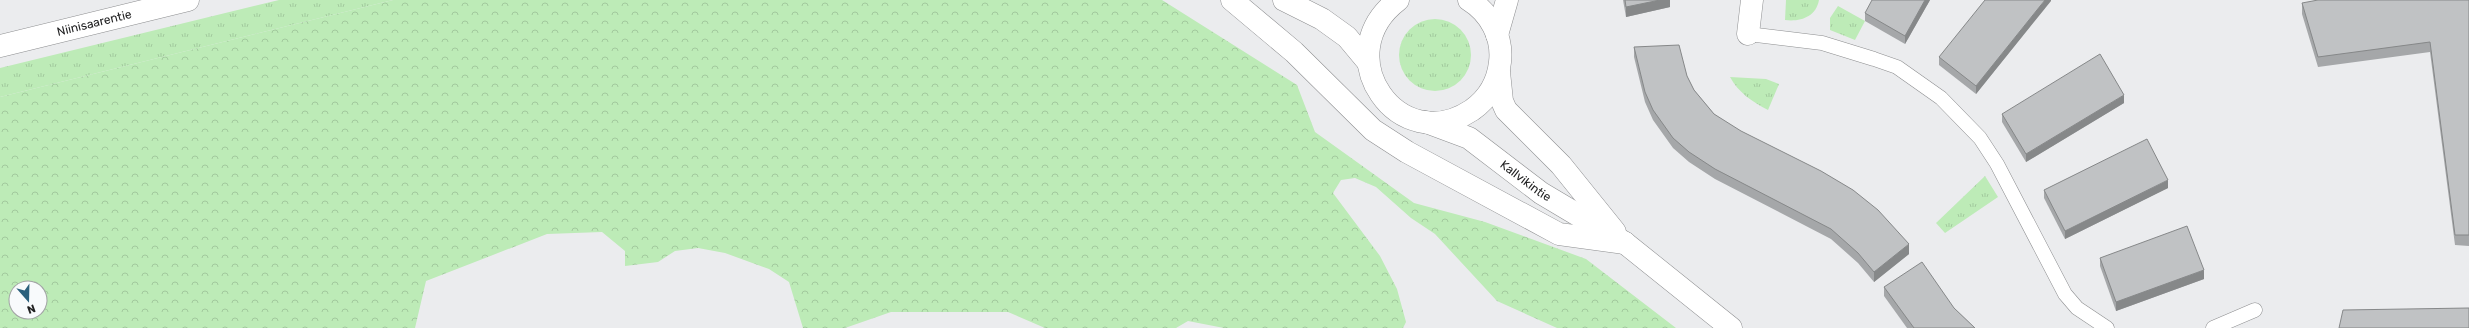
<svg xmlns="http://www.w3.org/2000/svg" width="2469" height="328" font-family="Rubik,sans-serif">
	<defs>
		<pattern id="grass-tufts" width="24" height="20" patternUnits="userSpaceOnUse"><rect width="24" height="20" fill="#bdebb7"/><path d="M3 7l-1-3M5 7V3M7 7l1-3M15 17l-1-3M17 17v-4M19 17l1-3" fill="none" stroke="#a2c99d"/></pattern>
		<pattern id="forest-crowns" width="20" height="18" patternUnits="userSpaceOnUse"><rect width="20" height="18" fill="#bdebb7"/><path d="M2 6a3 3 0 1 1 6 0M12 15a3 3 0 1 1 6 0" fill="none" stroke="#a2c99d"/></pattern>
	</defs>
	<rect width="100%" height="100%" fill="#ebecee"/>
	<g fill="url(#grass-tufts)">
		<path d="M 279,0 L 393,0 L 0,97 L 0,68 Z"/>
		<path d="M 1786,0 L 1819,0 C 1816,17 1800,22 1785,20 Z"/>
		<path d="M 1838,6 L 1865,21 L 1855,40 L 1830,30 L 1830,18 Z"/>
		<circle cx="1435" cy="55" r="36"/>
		<path d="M 1730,77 L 1766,79 L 1779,84 L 1768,110 C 1751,101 1739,93 1730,77 Z"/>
		<path d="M 1985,176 L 1998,197 L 1945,233 L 1936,223 Z"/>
	</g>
	<path fill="url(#forest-crowns)" fill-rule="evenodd" d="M 393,0 L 1162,0 L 1297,85 L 1315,132 L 1414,203 L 1485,222 L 1586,259 L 1676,328 L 1557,328 L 1497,301 L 1435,234 L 1411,218 L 1376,187 L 1355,178 L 1341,180 L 1333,193 L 1380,256 L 1397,289 L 1406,322 L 1403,328 L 1224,328 L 1188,321 L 1176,328 L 1045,328 L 1008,312 L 891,312 L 845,328 L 803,328 L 789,282 L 769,269 L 725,253 L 698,248 L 675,251 L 658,262 L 625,266 L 625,251 L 602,232 L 547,234 L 426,281 L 415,328 L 0,328 L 0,97 ZM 16,288 L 40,288 L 40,312 L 16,312 Z"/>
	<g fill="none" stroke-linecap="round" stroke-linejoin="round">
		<defs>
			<g id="service">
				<path d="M 1748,34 L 1822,43 L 1874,59 L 1897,67 L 1941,98 L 1980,138 L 1997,164 L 2065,294 L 2077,308 L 2107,328"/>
				<path d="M 2213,328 L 2255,310"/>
			</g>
			<path id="minor" d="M 1748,34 L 1752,0"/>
			<g id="secondary">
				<path d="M 1232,0 L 1294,52 L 1373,130 L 1407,152 L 1559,234 L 1625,243"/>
				<path d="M 1284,0 L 1322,19 L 1347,37 L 1367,61"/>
				<path d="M 1398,0 C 1326,55 1399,159 1472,110 C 1489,98 1498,81 1500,62 C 1503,37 1490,13 1469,0"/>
				<path d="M 1497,35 L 1507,0"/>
				<path id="s1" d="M 0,46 L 188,0"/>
				<path d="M 1499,72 L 1502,101 L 1506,110 L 1561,165 L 1615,232"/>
				<path id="s2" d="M 1426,122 L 1469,138 L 1541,193 L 1625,243 L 1731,328"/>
			</g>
		</defs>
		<use href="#service" stroke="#8d8e90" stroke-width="15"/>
		<use href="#minor" stroke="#8d8e90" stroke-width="23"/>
		<use href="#secondary" stroke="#8d8e90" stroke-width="23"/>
		<use href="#service" stroke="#fff" stroke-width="14"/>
		<use href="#minor" stroke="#fff" stroke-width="22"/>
		<use href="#secondary" stroke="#fff" stroke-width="22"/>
	</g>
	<g fill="#a5a7a9">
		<path d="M 1623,0 L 1670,0 L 1670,7 L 1626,17 Z"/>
		<path d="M 1930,0 L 1905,44 L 1865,21 L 1865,13 Z"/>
		<path d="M 2051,0 L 1976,94 L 1939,65 L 1939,57 Z"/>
		<path d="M 2469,0 L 2469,246 L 2455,245 L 2430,52 L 2318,67 L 2302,14 L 2302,3 Z"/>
		<path d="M 1634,47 L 1687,76 L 1694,90 L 1714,114 L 1909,254 L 1874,282 L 1858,263 L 1831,239 L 1715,179 L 1689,162 L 1673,148 L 1653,120 L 1645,102 L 1634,57 Z"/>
		<path d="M 2124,103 L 2026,162 L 2002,122 L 2002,114 Z"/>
		<path d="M 2168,188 L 2065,239 L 2044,198 L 2044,190 Z"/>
		<path d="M 2100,258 L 2204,279 L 2116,311 L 2100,266 Z"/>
		<path d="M 1884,287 L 1954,308 L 1975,328 L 1907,328 L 1884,296 Z"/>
	</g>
	<g fill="#868889">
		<path d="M 1660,0 L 1670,0 L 1670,7 L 1626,17 L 1626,7 Z"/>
		<path d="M 1925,0 L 1930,0 L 1905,44 L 1905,36 Z"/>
		<path d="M 2045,0 L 2051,0 L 2051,1 L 1976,94 L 1976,86 Z"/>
		<path d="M 2124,95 L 2124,103 L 2026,162 L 2026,154 Z"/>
		<path d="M 2168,180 L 2168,188 L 2065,239 L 2065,231 Z"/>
		<path d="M 1909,244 L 1909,254 L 1874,282 L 1874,272 Z"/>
		<path d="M 2204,270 L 2204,279 L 2116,311 L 2116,302 Z"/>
	</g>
	<g fill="#c0c2c4" stroke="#868889">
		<path d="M 1625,0 L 1660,0 L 1626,7 Z"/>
		<path d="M 1872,0 L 1925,0 L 1905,36 L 1865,13 Z"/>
		<path d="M 1985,0 L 2045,0 L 1976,86 L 1939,57 Z"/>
		<path d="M 2318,0 L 2469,0 L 2469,235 L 2455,235 L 2430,42 L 2318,57 L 2302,3 Z"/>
		<path d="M 1679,45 L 1687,76 L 1694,90 L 1714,114 L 1741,131 L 1821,171 L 1853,190 L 1878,210 L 1909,244 L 1874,272 L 1858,253 L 1831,229 L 1715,169 L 1689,152 L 1673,138 L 1653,110 L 1645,92 L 1634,47 Z"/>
		<path d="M 2100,54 L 2124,95 L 2026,154 L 2002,114 Z"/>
		<path d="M 2147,139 L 2168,180 L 2065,231 L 2044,190 Z"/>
		<path d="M 2187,226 L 2204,270 L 2116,302 L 2100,258 Z"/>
		<path d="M 1922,262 L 1954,308 L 1975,328 L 1914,328 L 1884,287 Z"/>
		<path d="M 2469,308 L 2469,328 L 2339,328 L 2343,310 Z"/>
	</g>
	<g text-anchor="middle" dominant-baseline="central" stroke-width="3" stroke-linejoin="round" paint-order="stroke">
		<g font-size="12" fill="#212122" stroke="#f8fafc">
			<text stroke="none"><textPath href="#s1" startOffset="97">Niinisaarentie</textPath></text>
			<text stroke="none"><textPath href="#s2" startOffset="117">Kallvikintie</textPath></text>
		</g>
	</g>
	<g transform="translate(28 300) rotate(160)"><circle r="19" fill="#f8fafc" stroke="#a2a3a5"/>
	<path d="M0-3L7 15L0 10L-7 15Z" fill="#2b607c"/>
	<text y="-6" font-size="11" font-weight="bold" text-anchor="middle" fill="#212122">N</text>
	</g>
</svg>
